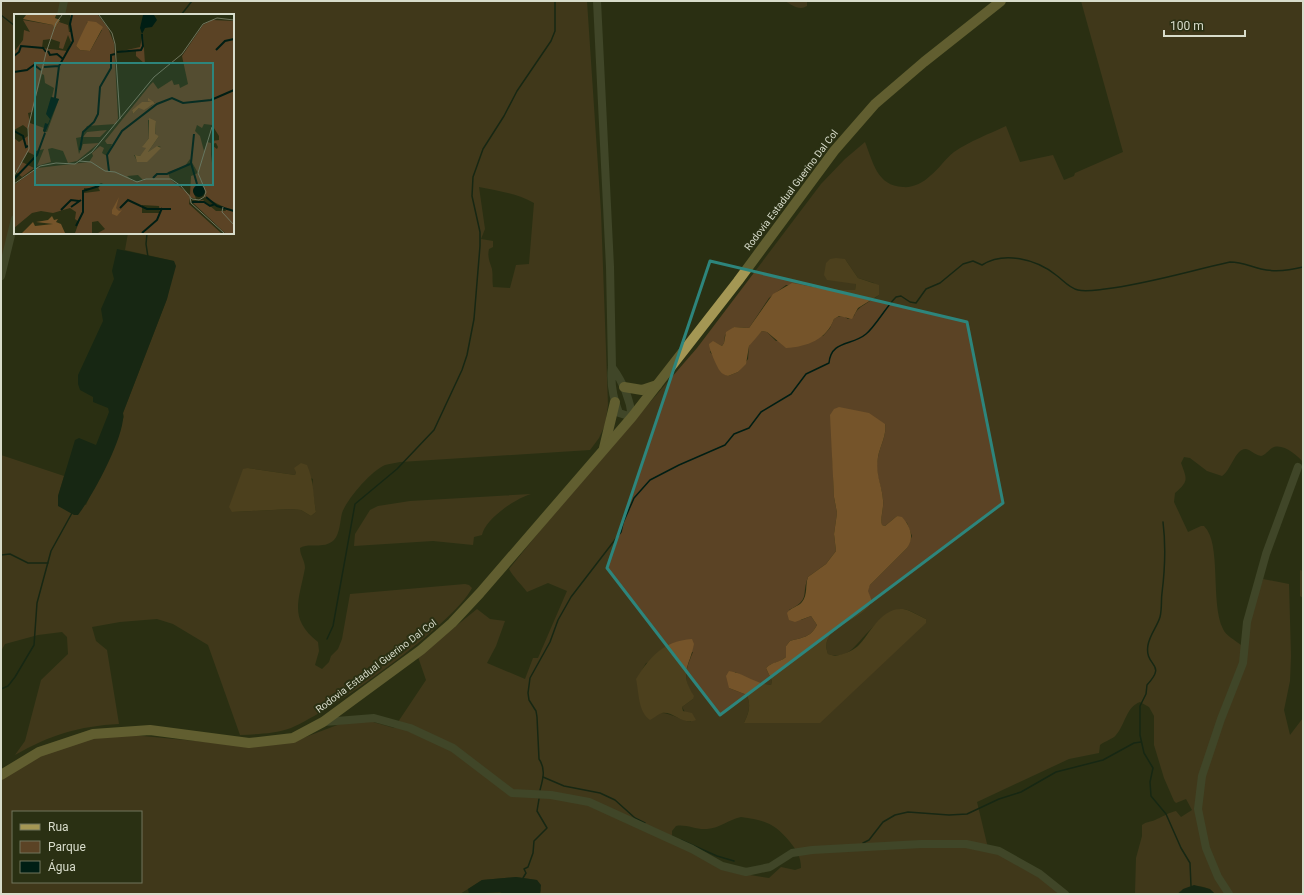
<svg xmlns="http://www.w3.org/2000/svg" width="1304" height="895" font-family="Roboto,sans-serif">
	<rect width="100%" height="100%" fill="#2a3013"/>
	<g fill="#5b4325" fill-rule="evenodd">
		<path d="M 1,1 L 587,1 L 601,212 L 608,405 L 605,425 L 599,438 L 590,450 L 400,462 C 395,463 389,464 385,465 C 371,471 347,499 342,513 C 340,521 340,533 334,540 C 323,550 308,542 300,548 C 300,556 305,560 305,568 C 299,601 288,618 318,642 L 319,651 L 315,665 L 322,669 L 329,662 L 331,656 L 338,649 L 342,639 L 350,594 L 465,584 L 469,585 L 472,588 C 454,624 330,712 291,728 C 274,734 258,734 240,735 L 208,645 L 173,624 L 157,619 L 120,622 L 92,627 L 96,641 L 107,650 L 119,724 C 79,726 50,735 15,755 L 25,741 L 41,680 L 68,654 L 67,637 L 62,632 L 38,635 L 5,644 L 1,651 L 1,455 L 64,476 L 58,496 L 86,505 L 124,417 L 123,413 L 167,299 L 174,261 L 125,250 L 128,233 L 233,233 L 233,15 L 15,15 L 15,211 L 1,266 ZM 479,187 C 498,191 517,193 534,203 L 529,264 L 516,265 L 510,288 L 493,287 C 492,281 493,275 492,269 C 490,262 487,257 489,249 L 493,247 L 493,241 L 481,239 L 485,229 ZM 248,468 L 295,475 L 296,472 L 313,479 L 312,487 L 316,512 L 311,516 L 301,510 L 291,509 L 232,512 Z"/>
		<path d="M 785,1 L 807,1 L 807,6 C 799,11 792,5 785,1 Z"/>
		<path d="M 1081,1 L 1303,1 L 1303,462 C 1297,455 1284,444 1274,447 C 1269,449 1266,455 1261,456 C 1256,455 1253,452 1249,450 C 1236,444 1232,470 1222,476 L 1207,471 L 1190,458 L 1184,457 L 1181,463 C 1187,479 1189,481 1175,493 L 1174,502 L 1188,532 L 1201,526 L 1204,526 C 1222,543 1210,603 1223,629 C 1226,636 1235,640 1241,645 L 1263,579 L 1289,584 L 1291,656 L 1290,681 L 1284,710 L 1290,735 L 1303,718 L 1303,894 L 1215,894 C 1204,882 1193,887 1179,892 L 1178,894 L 1135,894 L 1136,858 L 1142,836 L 1142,825 C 1147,821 1152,822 1157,819 C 1164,816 1168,813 1176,811 L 1181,817 L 1192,810 L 1186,799 L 1176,803 L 1174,801 L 1164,778 L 1154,745 L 1154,716 L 1149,707 L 1140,702 C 1126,707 1125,725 1116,735 C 1113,739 1105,741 1100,745 L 1099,753 L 1069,759 L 977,802 L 988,848 L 1019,862 L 1061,894 L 540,894 L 541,890 L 537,880 L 516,877 L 482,880 L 460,894 L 1,894 L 1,775 L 67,741 L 132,735 L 249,746 L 295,741 L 340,724 L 366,720 L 394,728 L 426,680 L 418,657 L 477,609 L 490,619 L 505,621 L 496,646 L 487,663 L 525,679 L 533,658 L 538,658 L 567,591 L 548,583 L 527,592 C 521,584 514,578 509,569 L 561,505 L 697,348 L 821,184 L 845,159 L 865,142 C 873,162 877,186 903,187 C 912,188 923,183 930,176 C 939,169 945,159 954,152 C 970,141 989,134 1006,126 L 1020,162 L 1053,155 L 1064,180 L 1074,176 L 1075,173 L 1123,152 ZM 845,259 L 858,278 L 874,283 L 879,295 C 871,302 857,306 854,316 L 848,319 C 842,315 839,316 834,319 L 830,328 L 823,336 L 776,341 L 767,332 L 762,331 L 751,342 L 749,346 L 748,359 L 738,372 L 728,376 C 716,369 719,361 710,352 L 716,343 L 722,346 L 724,343 L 725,335 L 734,327 L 749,328 L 769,298 L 786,285 L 812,286 L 831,290 L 855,290 L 856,284 ZM 885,424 C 887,435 880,446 878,457 C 874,475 882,484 883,500 C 884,509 880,517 882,525 L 885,526 L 897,516 L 907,523 L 912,536 L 907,548 L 870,585 L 867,591 L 872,601 C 864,622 817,626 828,654 C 849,661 857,642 870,630 C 877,623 893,608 903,609 C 911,610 919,616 926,619 L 744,723 C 749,713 751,706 747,695 L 729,688 L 735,672 L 754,682 L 771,685 L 772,681 L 766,668 C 772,662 779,663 786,657 L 786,646 L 790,641 C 803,637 810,638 817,625 L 811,616 L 801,620 L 789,610 C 811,599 801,595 808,577 L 826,564 L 836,551 L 834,534 L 837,513 L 834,497 L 832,437 ZM 693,652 C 685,671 683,678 693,696 L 693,699 L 682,707 L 691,722 C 680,720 670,712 659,713 L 642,670 L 646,663 ZM 13,812 L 141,812 L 141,882 L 13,882 ZM 741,817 C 765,820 775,824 790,842 C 797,851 801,857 801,868 L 795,870 L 781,867 L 769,878 L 731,872 L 718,868 L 672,838 L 672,831 L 676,826 C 686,824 696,830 707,829 C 720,828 728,820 741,817 Z"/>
		<path d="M 531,494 C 516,498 485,519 482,535 L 474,537 L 473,545 L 433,541 L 354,546 L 355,534 L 370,510 L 378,506 L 410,501 Z"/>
		<path d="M 1300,570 L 1303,571 L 1303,598 L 1300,596 Z"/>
	</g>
	<g fill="#75542a">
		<path d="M 836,258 L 845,259 L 858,278 L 879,285 L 879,295 L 858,308 L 852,319 L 839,316 L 834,319 C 827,339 807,347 786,348 L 767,332 L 762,331 L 749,346 L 746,364 L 738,372 L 728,376 C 725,375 722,374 720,371 C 717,367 709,349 709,344 L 713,341 L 722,346 L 724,343 L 726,332 L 734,327 L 749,328 L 773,294 L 792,283 L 831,290 L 855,290 L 856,284 L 827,280 L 824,275 L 826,263 L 830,259 Z"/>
		<path d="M 839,407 L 869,413 L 885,424 C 887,435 880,446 878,457 C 875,475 882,484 883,500 C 884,509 880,517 882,525 L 885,526 L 897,516 L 902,517 C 910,526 915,537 907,548 L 870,585 L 868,591 L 872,601 C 864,622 817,626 828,654 L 835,656 C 844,654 851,652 858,646 C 870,634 881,607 903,609 C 910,610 919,616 926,619 L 926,623 L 820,723 L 744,723 C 749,713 751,706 747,695 L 729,688 L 726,676 L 729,671 C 744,673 755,684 771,685 L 772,681 L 766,668 C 773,661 779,663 786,657 L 786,646 L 790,641 C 803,637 810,638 817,625 L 811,616 L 795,622 L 789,620 L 787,613 C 791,607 798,607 802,602 C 808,595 805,585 808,577 L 826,564 L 836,551 L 834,534 L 837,513 L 834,497 L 830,415 L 834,409 Z"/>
		<path d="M 301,463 L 307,465 C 314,481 313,495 316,512 L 311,516 L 301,510 L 291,509 L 232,512 L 229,507 L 243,469 L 248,468 L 295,475 L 296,472 L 294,468 Z"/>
		<path d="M 692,639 L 694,644 C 689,668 679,672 694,696 L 693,699 L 682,707 L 683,711 L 692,713 L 696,720 C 682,726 674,711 662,713 C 658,714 654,718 650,720 C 638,712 639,692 636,679 C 650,657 663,641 692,639 Z"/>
	</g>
	<g fill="#001e14">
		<path d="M 117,249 L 174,261 L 176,266 L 167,299 L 123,413 C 126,435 92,497 78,515 L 74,515 L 58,506 L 58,496 L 75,440 L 79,438 L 96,445 L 109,412 L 108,408 L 93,402 L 93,397 L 80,390 L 78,384 L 78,375 L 103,321 L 101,309 L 114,279 L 112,271 Z"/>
		<path d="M 516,877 L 537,880 L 541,885 L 540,894 L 503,894 L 500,892 L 469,894 L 468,889 L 482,880 Z"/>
		<path d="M 1194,885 L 1210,889 L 1215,894 L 1178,894 L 1183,889 Z"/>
	</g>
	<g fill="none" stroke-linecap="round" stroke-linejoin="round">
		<g stroke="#001e14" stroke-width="1.5">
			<path d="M 1,15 L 15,26"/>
			<path d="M 181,15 L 192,1"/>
			<path d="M 147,233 L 146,244 L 148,257"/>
			<path d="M 1163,522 C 1166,546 1165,569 1162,593 C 1161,600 1162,610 1160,617 C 1157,627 1150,634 1148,645 C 1144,668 1168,662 1147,685 L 1146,694 L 1140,706 L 1140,735 L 1144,753 L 1153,768 L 1150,782 L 1151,796 L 1166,814 L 1181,848 L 1190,863 L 1191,886"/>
			<path d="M 1,555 L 10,554 L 28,563 L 48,563"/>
			<path d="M 327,639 L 333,626 L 355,504 L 397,469 L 434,430 L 462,370 L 467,355 L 474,319 L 480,246 L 480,232 L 472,196 L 473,177 L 483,149 L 504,116 L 517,91 L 551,41 L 555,31 L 555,1"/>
			<path d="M 1,689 L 8,686 L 15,677 L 34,645 L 37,603 L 51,551 L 72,513"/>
			<path d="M 543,777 L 564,786 L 600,793 L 615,800 L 635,818 L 645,823"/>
			<path d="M 540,790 C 543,779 546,769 539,759 L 537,717 L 536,711 L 529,700 L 528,693 L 530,678 L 550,642 L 558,620 L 571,597 L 621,532 L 623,523 L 634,498 L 650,480 L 679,465 L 725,445 L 734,434 L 749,428 L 761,412 L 791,394 L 806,374 L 829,363 C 831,340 852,346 866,334 C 875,327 886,307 896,297 L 901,296 L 910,302 L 916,303 L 926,289 L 940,283 L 963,264 L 973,261 L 982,265 C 1004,251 1036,259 1056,275 C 1063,280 1069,288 1078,290 C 1086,292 1096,290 1105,289 C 1147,284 1189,271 1230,262 C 1242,262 1249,266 1261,269 C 1274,272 1291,270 1303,267"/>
			<path d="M 681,840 L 717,856 L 734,861"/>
			<path d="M 863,843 L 869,840 L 883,822 L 895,815 L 908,812 L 949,815 L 967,814 L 999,799 L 1021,792 L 1056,772 L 1103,760 L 1134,743 L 1141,742"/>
			<path d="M 523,878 L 526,873 L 524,869 L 528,867 L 533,853 L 534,841 L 547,828 L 537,811 L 539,799"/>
		</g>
		<g stroke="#5b6243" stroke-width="8">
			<path d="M 597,1 L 610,267 L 612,367 C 610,383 613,398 619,413 L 632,417 C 630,399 623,382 612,367"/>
			<path d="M 61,15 L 64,1"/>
			<path d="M 1,276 L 15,219"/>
			<path d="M 324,722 L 374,718 L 410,728 L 453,748 L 512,793 L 551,795 L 589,802 L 692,849 L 722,866 L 746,872 L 770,867 L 792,853 L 812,850 L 921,844 L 966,844 L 999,851 L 1040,874 L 1065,894"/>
			<path d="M 1229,894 L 1218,877 L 1206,848 L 1198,809 L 1202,776 L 1221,719 L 1243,663 L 1247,622 L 1266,554 L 1298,467"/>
		</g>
		<g stroke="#a49754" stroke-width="10">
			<path d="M 624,387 L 642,390 L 657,385"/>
			<path d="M 604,448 L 615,402"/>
			<path d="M 1,775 L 39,752 L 93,734 L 150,730 L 249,743 L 293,738 L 323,722 L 421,650 L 452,623 L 480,593 L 632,417 L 738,281 L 834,151 L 875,104 L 924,62 L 1001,1"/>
		</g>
	</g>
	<path d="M0 0H1304V895H0ZM 710,261 L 967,322 L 1003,503 L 720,715 L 607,568 Z" fill="#2a3013" fill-opacity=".55" fill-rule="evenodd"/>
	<path fill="none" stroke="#2d857c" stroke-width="3" stroke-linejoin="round" d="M 710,261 L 967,322 L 1003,503 L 720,715 L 607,568 Z"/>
	<g text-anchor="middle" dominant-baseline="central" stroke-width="4" stroke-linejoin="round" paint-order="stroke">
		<g font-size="10" fill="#d8dccb" stroke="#2a3013">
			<text transform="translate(791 190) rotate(-53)">Rodovia Estadual Guerino Dal Col</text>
			<text transform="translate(376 666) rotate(-37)">Rodovia Estadual Guerino Dal Col</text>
		</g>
	</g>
	<g transform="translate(14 14)">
		<rect width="220" height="220" fill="#2a3013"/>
		<path d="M 56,1 L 84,1 L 94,14 L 100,29 L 104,104 L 102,110 L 73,112 L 67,123 L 62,124 L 65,140 L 69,130 L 85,129 L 63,147 L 54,149 L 49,137 L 38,134 L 34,135 L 37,148 L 23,152 L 30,135 L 22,137 L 20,141 L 14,138 L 8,148 L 20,154 L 8,163 L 2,158 L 0,161 L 0,124 L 5,128 L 14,122 L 14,115 L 9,111 L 0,116 L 0,38 L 9,26 L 10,16 L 16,18 L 9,6 L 39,11 L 40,16 L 45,8 L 54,11 L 55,18 L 57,18 ZM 73,8 L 88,16 L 76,37 L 66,36 L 62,32 L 72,16 ZM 54,21 L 57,28 L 53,37 L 28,34 L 29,26 L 37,25 L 46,28 L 45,34 L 49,35 ZM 28,60 L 30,61 L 31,69 L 40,74 L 38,83 L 45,85 L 33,118 L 29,117 L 30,114 L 16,109 L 14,99 L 18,98 ZM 198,6 L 220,7 L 220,219 L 211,219 L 178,188 L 189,186 L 202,197 L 212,197 L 210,193 L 190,183 L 192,180 L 184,170 L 179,176 L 182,185 L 176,183 L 175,190 L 207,219 L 84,219 L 91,215 L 84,207 L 78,208 L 78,219 L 61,219 L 65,208 L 61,205 L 62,198 L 56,194 L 39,199 L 27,197 L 18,199 L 0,214 L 0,171 L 23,154 L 75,148 L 79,142 L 78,139 L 86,132 L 90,134 L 88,139 L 93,142 L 98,130 L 93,130 L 91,127 L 136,71 L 139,68 L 144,75 L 158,66 L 160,71 L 165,70 L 166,74 L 174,70 L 168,42 L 189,11 ZM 129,88 L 141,88 L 137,92 L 125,94 L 119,100 L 118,96 ZM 134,106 L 142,107 L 141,121 L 145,122 L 134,138 L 144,132 L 147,133 L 123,147 L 120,141 L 126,142 L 133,134 L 129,132 L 135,124 ZM 190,110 L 198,111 L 205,122 L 205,126 L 198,127 L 198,130 L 202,129 L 204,133 L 203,135 L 199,132 L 197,149 L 197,129 L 193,128 L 190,137 L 186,122 L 181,117 L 183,111 L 188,114 ZM 176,145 L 184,159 L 177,162 L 176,181 L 156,165 L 154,158 L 171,152 ZM 124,161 L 130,167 L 119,167 L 113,162 ZM 87,169 L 94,172 L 89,171 L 84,173 L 86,177 L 70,179 L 70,174 L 79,174 ZM 128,191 L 145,192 L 146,199 L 128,199 ZM 129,19 L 131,50 L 122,42 L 122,37 L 104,38 L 126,33 ZM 93,116 L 86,123 L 69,123 L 73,118 Z" fill="#5b4325" fill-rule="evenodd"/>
		<path d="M 12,1 L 42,1 L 41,4 L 46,6 L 40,16 L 39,11 L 9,5 ZM 74,7 L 82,8 L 89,13 L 76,37 L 66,36 L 62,32 ZM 134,84 L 141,89 L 130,96 L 125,94 L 119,100 L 118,96 L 128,88 L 138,88 L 134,87 ZM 135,104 L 142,107 L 141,120 L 145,122 L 134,138 L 143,132 L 147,134 L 133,148 L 123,148 L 121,141 L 126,142 L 132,134 L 128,133 L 135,124 ZM 105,183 L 102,194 L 105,197 L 108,196 L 103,202 L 98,200 L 98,196 ZM 38,202 L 40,206 L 44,205 L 42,208 L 47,210 L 51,219 L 8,219 L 19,208 L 21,212 L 39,210 L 22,208 L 34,206 Z" fill="#75542a"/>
		<path d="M 129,1 L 140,1 L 143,6 L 138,13 L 131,14 L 128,20 L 126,14 ZM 37,83 L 45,85 L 31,119 L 29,117 L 31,109 L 34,110 L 36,105 L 32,100 ZM179 177a6 6 0 1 1 12 0a6 6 0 1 1-12 0Z" fill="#001e14"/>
		<path fill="none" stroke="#001e14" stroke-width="2" d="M 202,36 L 211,27 L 220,25M 34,37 L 36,41 L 43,40 L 49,45M 103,38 L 127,36 L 129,32 L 128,20M 0,42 L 5,38 L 7,32 L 29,34 L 32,38M 30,53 L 45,52M 0,58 L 13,56 L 20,51 L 27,56M 41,84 L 45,52 L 59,27 L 56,10 L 58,1M 0,117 L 9,122 L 12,133 L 14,132M 180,120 L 177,149 L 183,170M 66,136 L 69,118 L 80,108 L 84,100 L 86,73 L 97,54 L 97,41 L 101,40M 95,157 L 93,141 L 108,117 L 143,90 L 158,84 L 169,89 L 197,86 L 220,76M 139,164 L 143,160 L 153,160 L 176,150M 0,165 L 23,141 L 31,119M 192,183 L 203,192 L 220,197M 178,188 L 190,188 L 196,192 L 201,190M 57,193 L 67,186M 106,194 L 114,186 L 133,195 L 157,195M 47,196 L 57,186 L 65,187M 62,212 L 69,198 L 69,177 L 85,172M 128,219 L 143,206 L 148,194"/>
		<path fill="none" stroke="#70755d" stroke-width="1" d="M 85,1 L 98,19 L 101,30 L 106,105M 65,147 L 77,148 L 91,157 L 101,158 L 123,168 L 132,165 L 157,165 L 167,172 L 178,185 L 185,186 L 190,183 L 192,178 L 184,159 L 198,113M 0,162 L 15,135 L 14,114 L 32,39 L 42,9 L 48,1M 0,170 L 26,152 L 42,149 L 61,150 L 78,138 L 140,63 L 168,40 L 189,10 L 203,4 L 220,6M 176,183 L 177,189 L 210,219M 209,193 L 208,198 L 220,211"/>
		<path fill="#2d857c" fill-opacity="0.15" stroke="#2d857c" stroke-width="2" d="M 21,49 L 199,49 L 199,171 L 21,171 Z"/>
		<rect width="220" height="220" fill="none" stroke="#d8dccb" stroke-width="2"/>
	</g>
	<rect width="1304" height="895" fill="none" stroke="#d8dccb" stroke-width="4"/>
	<rect x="12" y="811" width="130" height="72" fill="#2a3013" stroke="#70755d"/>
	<rect x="20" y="824" width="20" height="6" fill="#a49754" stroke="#70755d"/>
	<text x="48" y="831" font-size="12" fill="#d8dccb">Rua</text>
	<rect x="20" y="841" width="20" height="12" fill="#5b4325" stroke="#70755d"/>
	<text x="48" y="851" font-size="12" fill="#d8dccb">Parque</text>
	<rect x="20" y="861" width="20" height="12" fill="#001e14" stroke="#70755d"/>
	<text x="48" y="871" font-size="12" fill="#d8dccb">Água</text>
	<path d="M1164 30v6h81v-6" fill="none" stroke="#d8dccb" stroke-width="2"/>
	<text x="1170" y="30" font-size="12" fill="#d8dccb" stroke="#2a3013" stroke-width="3" paint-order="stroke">100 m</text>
</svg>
